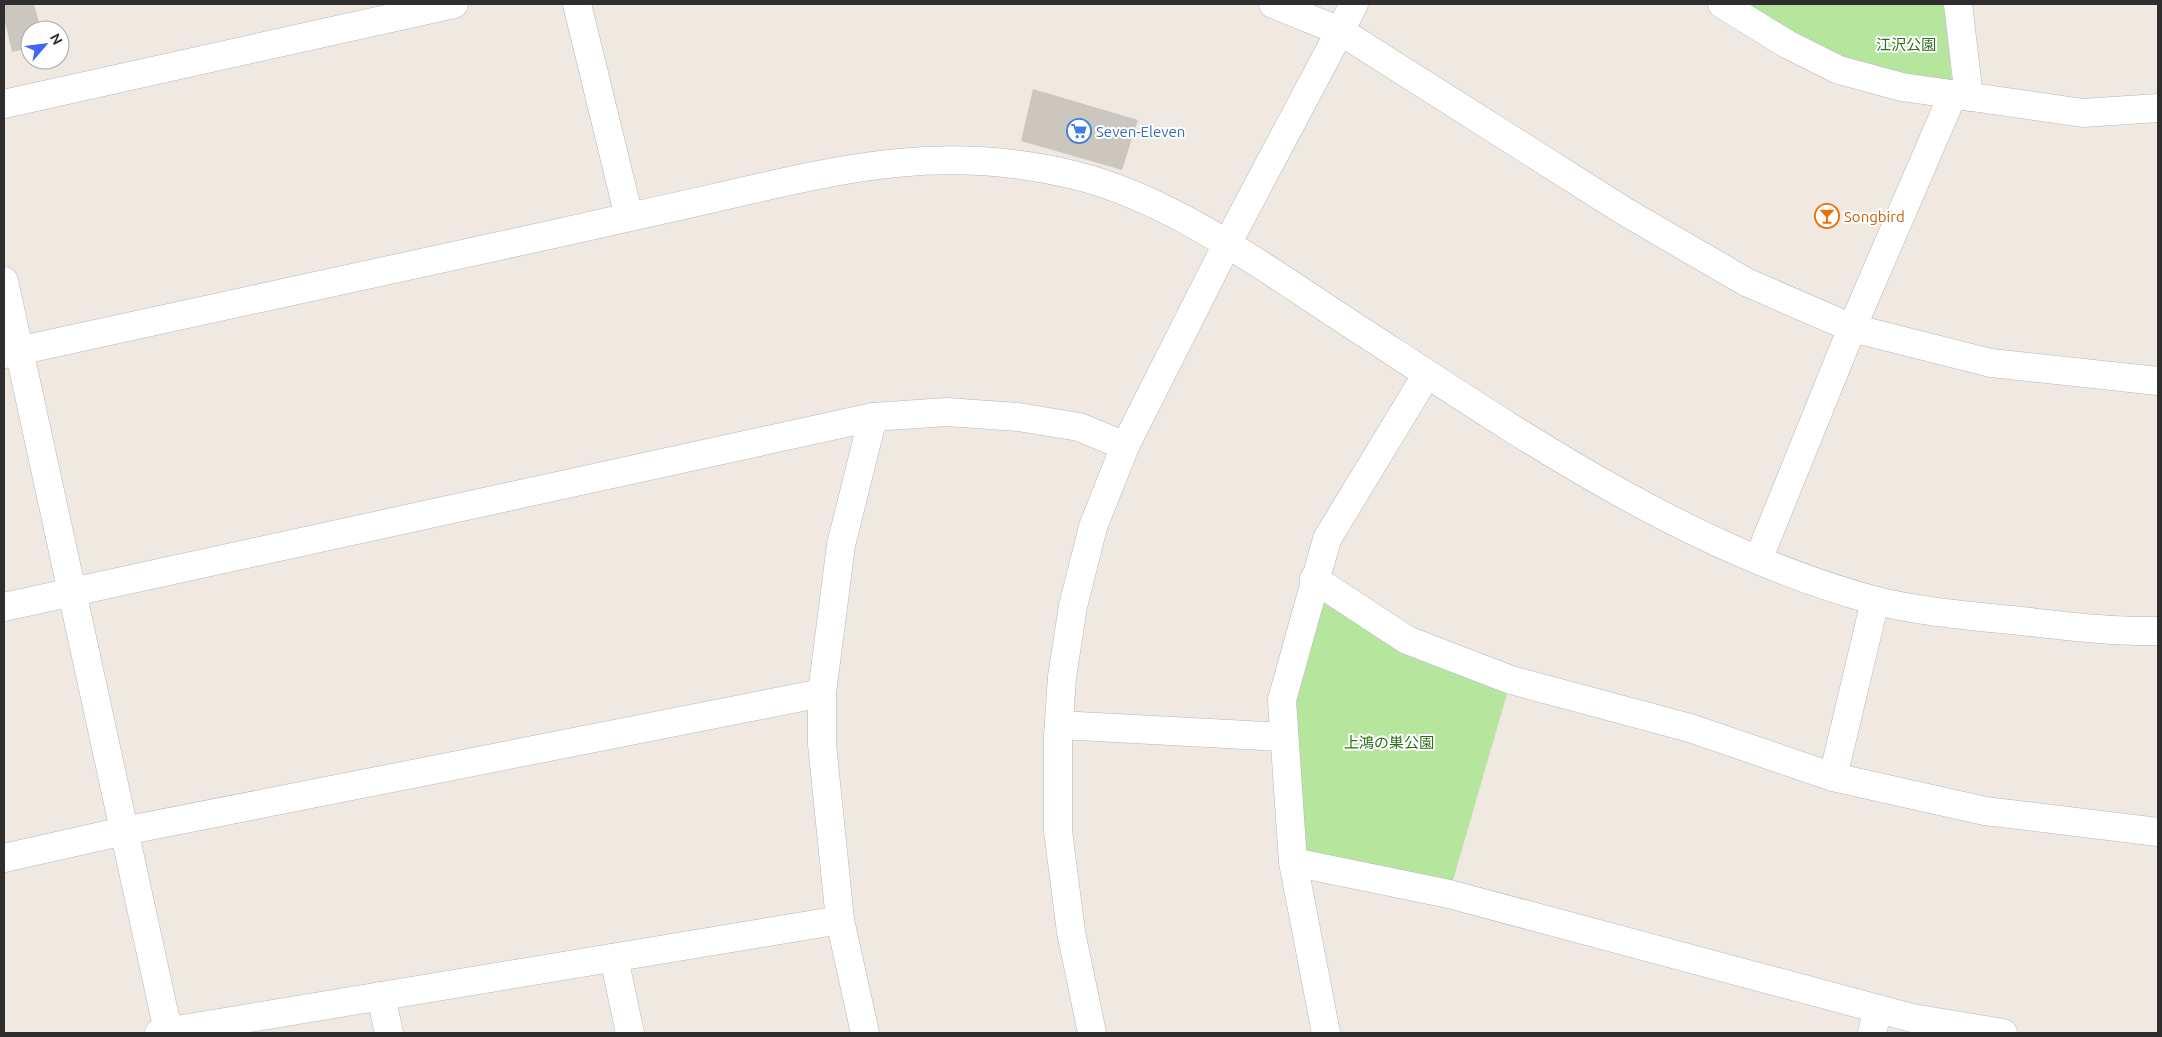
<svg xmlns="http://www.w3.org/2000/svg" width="2162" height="1037" font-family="Ubuntu,'Noto Sans JP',sans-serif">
	<rect width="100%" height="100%" fill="#efe9e1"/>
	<g fill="#b6e59e">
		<path d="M 1728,4 L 1945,4 L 1953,94 L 1839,70 Z"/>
		<path d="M 1314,579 L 1511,680 L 1449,894 L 1293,862 L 1284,754 Z"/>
	</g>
	<g fill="#cbc7bf">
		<path d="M 4,4 L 34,4 L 41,30 L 30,30 L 30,48 L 12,52 L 4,17 Z"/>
		<path d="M 1033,89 L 1138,120 L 1122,170 L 1021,141 Z"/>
	</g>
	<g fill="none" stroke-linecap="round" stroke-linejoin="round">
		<defs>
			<g id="street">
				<path d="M 577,4 L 629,217"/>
				<path d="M 1722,4 L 1787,44 L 1839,70 L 1902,87 L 2083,113 L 2158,108"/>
				<path d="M 1958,4 L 1969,97"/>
				<path d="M 4,354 C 187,314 371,274 554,234 C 611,221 667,209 723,196 C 848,167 945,144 1074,175 C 1177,200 1277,277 1366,334 C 1524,437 1689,550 1873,600 C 1919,612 1973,616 2021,621 C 2067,626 2112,632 2158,631"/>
				<path d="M 1758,560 L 1852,328 L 1953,94"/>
				<path d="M 1314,579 L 1407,640 L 1511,680 L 1690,728 L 1833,777 L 1985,811 L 2158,832"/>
				<path d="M 4,607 L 873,417 L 947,412 L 1018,417 L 1079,427 L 1125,446"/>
				<path d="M 1059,725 L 1284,737"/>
				<path d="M 1833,777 L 1875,601"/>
				<path d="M 4,858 L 124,831 L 822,693"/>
				<path d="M 1293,862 L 1449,894 L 1912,1018 L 2003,1033"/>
				<path d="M 614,958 L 630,1033"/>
				<path d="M 381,996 L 389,1033"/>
				<path d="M 159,1033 L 840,920"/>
				<path d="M 865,1033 L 840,920 L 822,744 L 822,693 L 841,545 L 873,417"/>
				<path d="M 1092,1033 L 1071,932 L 1058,831 L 1058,736 L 1062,677 L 1073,606 L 1093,527 L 1125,446 L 1227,244 L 1340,31"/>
				<path d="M 1326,1033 L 1293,862 L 1282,700 L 1327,539 L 1427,374"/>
				<path d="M 1872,1033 L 1878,1009"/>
			</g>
			<g id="secondary">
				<path d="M 1273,4 L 1340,31 L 1624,211 L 1746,282 L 1852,328 L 1991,363 L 2158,381"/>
				<path d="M 1340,31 L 1354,4"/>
				<path d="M 4,104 L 454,4"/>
				<path d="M 4,281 L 168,1031"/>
			</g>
		</defs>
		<use href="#street" stroke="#b4b7c1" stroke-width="29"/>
		<use href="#secondary" stroke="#b4b7c1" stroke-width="29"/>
		<use href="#street" stroke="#fff" stroke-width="28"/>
		<use href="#secondary" stroke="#fff" stroke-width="28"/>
	</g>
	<defs>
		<symbol id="supermarket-ring" viewBox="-11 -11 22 22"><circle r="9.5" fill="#fff" stroke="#3f7fe0" stroke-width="1.5"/><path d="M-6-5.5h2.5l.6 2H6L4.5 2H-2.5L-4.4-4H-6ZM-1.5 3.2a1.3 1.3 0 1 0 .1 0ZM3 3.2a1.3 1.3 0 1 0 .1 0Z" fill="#3f7fe0"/></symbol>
		<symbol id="bar-ring" viewBox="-11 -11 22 22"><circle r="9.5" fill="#fff" stroke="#e8710a" stroke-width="1.5"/><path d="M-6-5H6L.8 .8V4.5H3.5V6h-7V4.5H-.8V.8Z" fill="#e8710a"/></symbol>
	</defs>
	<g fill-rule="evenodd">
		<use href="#supermarket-ring" x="1065" y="117" width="28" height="28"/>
		<use href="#bar-ring" x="1813" y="202" width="28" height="28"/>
	</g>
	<g text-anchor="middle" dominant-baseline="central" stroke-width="4" stroke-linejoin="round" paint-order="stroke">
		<g font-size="15" fill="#2c6e1b" stroke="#fff">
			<text x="1906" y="44">江沢公園</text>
			<text x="1389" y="742">上鴻の巣公園</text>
		</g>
		<g font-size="15" fill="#366cbe" stroke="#fff" text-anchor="start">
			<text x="1096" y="131">Seven-Eleven</text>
		</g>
		<g font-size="15" fill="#c56008" stroke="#fff" text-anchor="start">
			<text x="1844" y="216">Songbird</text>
		</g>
	</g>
	<rect width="2162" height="1037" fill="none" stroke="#2e2e2e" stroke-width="10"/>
	<g transform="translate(45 45) rotate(62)"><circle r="24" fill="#ffffff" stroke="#ababab"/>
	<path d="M0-4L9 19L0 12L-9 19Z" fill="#4264fb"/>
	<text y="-8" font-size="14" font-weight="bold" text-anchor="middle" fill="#2e2e2e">N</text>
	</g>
</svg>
